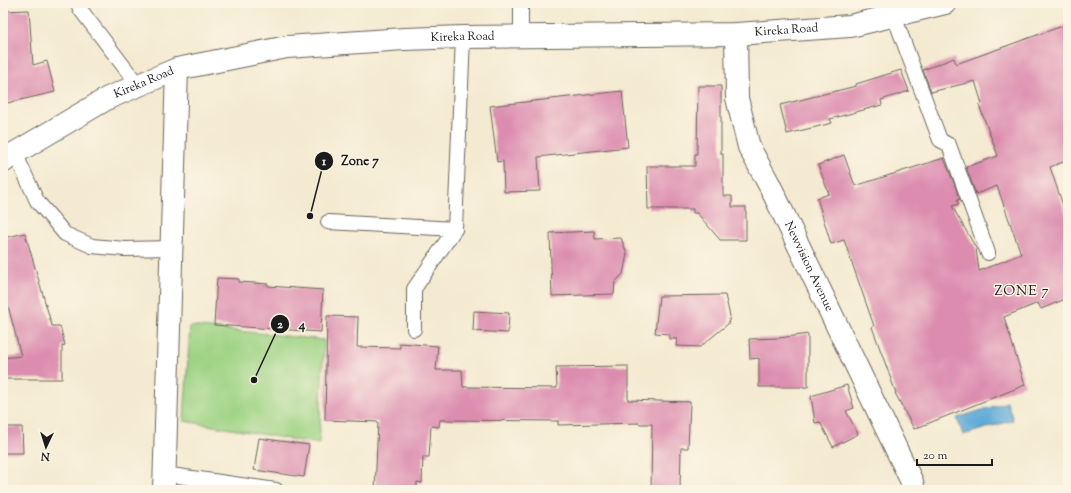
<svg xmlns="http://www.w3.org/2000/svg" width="1071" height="493" font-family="'Sorts Mill Goudy',serif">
	<rect width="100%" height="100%" fill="#fcf5e5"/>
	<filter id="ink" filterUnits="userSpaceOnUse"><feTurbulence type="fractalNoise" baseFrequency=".025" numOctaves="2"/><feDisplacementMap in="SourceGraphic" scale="8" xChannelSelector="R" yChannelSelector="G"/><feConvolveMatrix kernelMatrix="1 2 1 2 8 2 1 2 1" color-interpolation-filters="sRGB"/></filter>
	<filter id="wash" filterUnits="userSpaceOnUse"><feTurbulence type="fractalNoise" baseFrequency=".012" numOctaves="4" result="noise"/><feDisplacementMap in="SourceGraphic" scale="16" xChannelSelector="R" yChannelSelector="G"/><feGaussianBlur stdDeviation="0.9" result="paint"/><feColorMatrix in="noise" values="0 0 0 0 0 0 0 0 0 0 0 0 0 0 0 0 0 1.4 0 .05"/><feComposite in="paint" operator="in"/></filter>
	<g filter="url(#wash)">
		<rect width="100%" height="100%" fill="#f4ead1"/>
		<path fill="#9ed384" stroke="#5d7850" d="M 190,326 L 324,340 L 319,444 L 184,421 Z"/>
		<path fill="#60abd8" stroke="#3e647a" d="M 1007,402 L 1013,420 L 963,435 L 957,418 Z"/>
		<g id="blocks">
			<g fill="#dc8caf">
				<path d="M 29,10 L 33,65 L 47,61 L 55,92 L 3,104 L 3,11 Z"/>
				<path d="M 1068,24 L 1068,160 L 1050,167 L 1068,220 L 1068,298 L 1041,309 L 1038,303 L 1004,317 L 1025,385 L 914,429 L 895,393 L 896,393 L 872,327 L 874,326 L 844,240 L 831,244 L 817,198 L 829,194 L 818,165 L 844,155 L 855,186 L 944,158 L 960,199 L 957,200 L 959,204 L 952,206 L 976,248 L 979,271 L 1021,254 L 997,186 L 976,194 L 966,167 L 998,156 L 979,105 L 982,104 L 975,81 L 931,92 L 923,70 L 954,58 L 956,64 Z"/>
				<path d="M 901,70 L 909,91 L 881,100 L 882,105 L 830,119 L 832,123 L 787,134 L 780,105 L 856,86 L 856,84 Z"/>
				<path d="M 698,86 L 721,86 L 721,154 L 723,154 L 723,196 L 732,196 L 732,207 L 746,207 L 746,240 L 720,240 L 697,213 L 693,213 L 693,209 L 648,209 L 647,166 L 695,166 L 695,154 L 697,154 Z"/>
				<path d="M 622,91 L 628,147 L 538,157 L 540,191 L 504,192 L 503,161 L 497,162 L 490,106 Z"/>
				<path d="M 594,231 L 595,239 L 621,238 L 627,254 L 623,274 L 615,282 L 614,294 L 552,296 L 550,233 Z"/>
				<path d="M 25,233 L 52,326 L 60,326 L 65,345 L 62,346 L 62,379 L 3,379 L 3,358 L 21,356 L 3,286 L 3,238 Z"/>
				<path d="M 217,278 L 239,279 L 239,282 L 268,284 L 268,286 L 323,290 L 321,332 L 214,325 Z"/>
				<path d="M 725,295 L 730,316 L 728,324 L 700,347 L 676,346 L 677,339 L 669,339 L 669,334 L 655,333 L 659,296 Z"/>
				<path d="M 474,311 L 509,313 L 508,333 L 473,331 Z"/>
				<path d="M 327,316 L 358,317 L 357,347 L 400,348 L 400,343 L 438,346 L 436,370 L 462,370 L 463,387 L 557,388 L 556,367 L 628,366 L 628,400 L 690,402 L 688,448 L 681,448 L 680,490 L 651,490 L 652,424 L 639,424 L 639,423 L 558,425 L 558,421 L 440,420 L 439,427 L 431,426 L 429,457 L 423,457 L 422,483 L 417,482 L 417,490 L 375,490 L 378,422 L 325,420 Z"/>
				<path d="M 808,334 L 808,387 L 759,387 L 759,358 L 750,359 L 749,339 L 779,338 Z"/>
				<path d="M 847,385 L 854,408 L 846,411 L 858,434 L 833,447 L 820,422 L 815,423 L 811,396 Z"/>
				<path d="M 3,427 L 22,427 L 23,453 L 3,453 Z"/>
				<path d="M 259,438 L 309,445 L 304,477 L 254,470 Z"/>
			</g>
		</g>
	</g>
	<g filter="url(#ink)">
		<use href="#blocks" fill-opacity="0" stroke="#68645b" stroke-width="1"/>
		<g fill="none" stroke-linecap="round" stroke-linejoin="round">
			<defs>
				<g id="lane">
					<path d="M 78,3 L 80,9 L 138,85"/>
					<path d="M 521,3 L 521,37"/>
					<path d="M 894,16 L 940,140 L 949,145 L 988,253"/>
					<path d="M 15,153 L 37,201 L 65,234 L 92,246 L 125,249 L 171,248"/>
					<path d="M 328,222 L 455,229 L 463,37"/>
					<path d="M 414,329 L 414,289 L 455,229"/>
					<path d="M 164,474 L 276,490"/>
				</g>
				<g id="street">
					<path id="s1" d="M 736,34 L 737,98 L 749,147 L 770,186 L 912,482 L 914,490"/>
					<path d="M 164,490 L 177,69"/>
				</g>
				<g id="secondary">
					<path id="s2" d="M 3,162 L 15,153 L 108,98 L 177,69 L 287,47 L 404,39 L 463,37 L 736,34 L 850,26 L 945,3"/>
				</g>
			</defs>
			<use href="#lane" stroke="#68645b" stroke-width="16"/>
			<use href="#street" stroke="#68645b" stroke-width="24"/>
			<use href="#secondary" stroke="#68645b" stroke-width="24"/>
			<use href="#lane" stroke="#fff" stroke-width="14"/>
			<use href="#street" stroke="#fff" stroke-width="22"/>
			<use href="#secondary" stroke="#fff" stroke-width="22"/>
		</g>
	</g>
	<g text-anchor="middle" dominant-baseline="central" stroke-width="3" stroke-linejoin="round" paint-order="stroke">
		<g font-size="12" fill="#1c1c1c" stroke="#fcf5e5">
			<text stroke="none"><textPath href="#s2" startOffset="810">Kireka Road</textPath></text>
			<text stroke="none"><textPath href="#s2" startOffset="486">Kireka Road</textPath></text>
			<text stroke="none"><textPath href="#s2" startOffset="162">Kireka Road</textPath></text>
			<text stroke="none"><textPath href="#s1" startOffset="248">Newvision Avenue</textPath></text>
		</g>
		<g font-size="14" letter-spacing="1" fill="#1c1c1c" stroke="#fcf5e5">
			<text x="1022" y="292">ZONE 7</text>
		</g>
	</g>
	<path fill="none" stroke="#1c1c1c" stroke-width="1.5" d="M310 216L324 161M254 380L280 324"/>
	<g fill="#1c1c1c" stroke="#fcf5e5" stroke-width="1.5">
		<circle cx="310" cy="216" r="4"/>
		<circle cx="254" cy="380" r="4"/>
		<circle cx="324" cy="161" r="10"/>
		<circle cx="280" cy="324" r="10"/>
	</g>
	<g font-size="12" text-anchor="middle" font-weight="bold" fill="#fff">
		<text x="324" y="165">1</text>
		<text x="280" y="328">2</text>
	</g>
	<g font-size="13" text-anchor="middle" font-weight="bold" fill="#1c1c1c" stroke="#fcf5e5" stroke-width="3" stroke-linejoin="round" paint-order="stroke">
		<text x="360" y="165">Zone 7</text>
		<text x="302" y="329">4</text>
	</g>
	<rect width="1071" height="493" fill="none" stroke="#fcf5e5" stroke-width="16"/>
	<g transform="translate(46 447) rotate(184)" stroke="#fcf5e5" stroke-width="3" paint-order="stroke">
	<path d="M0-3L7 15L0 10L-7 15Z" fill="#1c1c1c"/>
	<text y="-6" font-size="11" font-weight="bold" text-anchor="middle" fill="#1c1c1c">N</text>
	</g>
	<path d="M917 459v6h75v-6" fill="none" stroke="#1c1c1c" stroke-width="2"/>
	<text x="923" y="459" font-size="12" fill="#1c1c1c" stroke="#fcf5e5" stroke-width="3" paint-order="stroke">20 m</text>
</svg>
